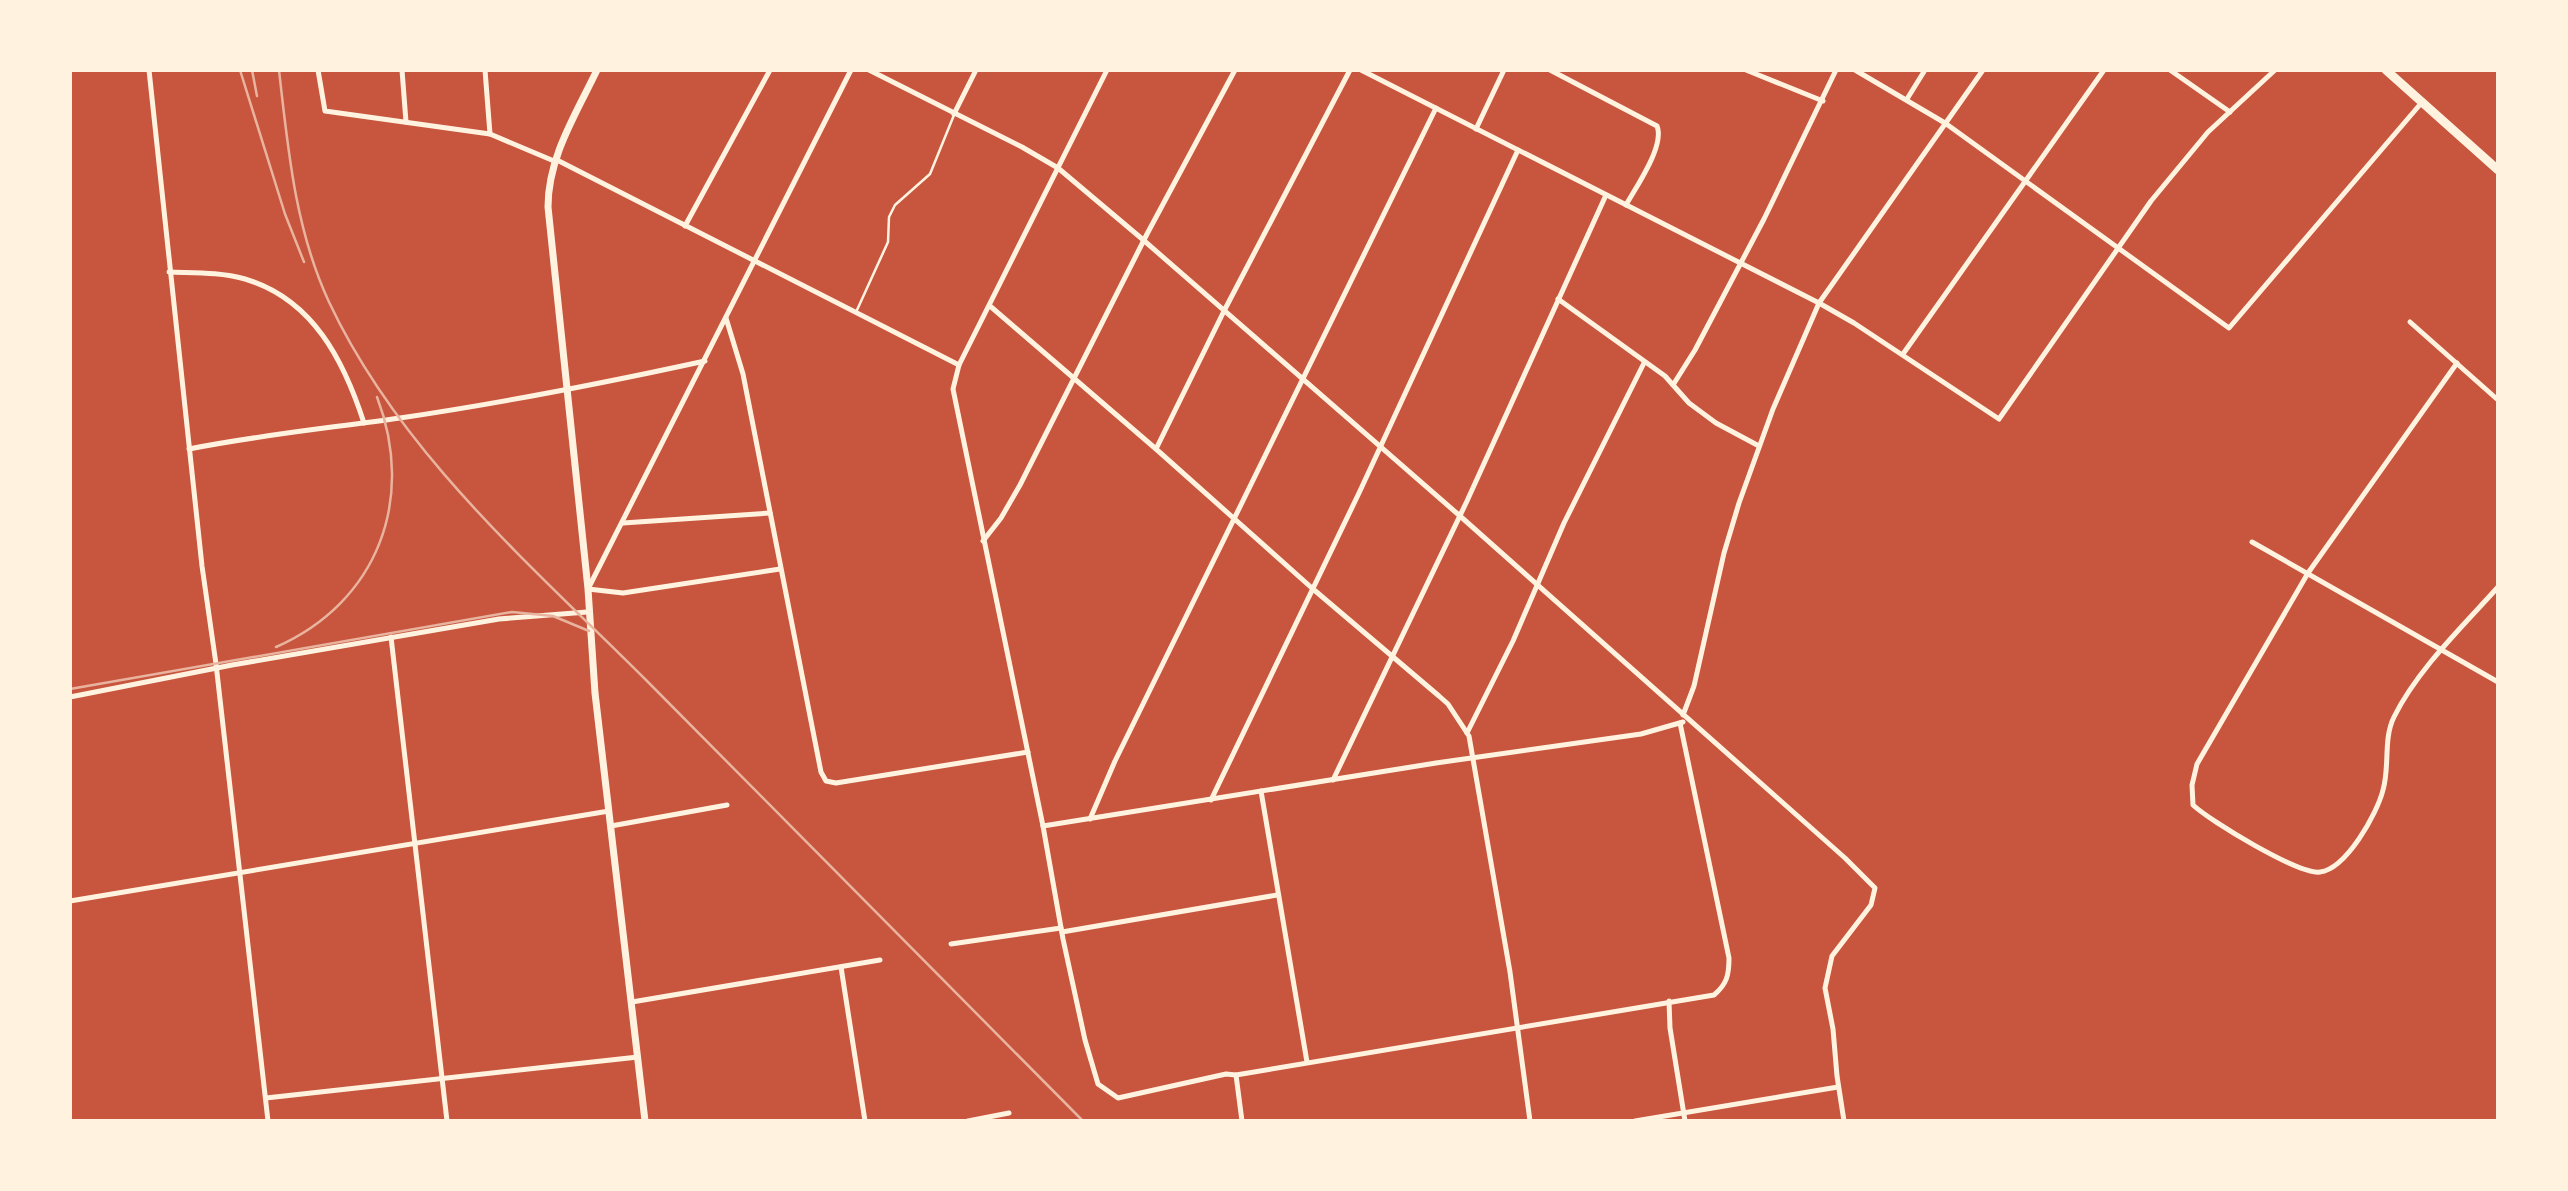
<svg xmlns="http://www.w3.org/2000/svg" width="2568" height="1191" font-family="'PT Sans',sans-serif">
	<rect width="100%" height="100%" fill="#c8553d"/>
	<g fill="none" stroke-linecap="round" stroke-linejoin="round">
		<path stroke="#fff3e0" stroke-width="2.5" d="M 857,310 L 888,242 L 889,217 L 895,205 L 930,174 L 954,115"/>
		<g stroke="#fff3e0" stroke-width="5">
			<path d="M 149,70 L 202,566 L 216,664 L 268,1121"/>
			<path d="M 318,70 L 325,111 L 490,134 L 554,161"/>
			<path d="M 402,70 L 406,122"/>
			<path d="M 485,70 L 490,134"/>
			<path d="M 869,70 L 1022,147 L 1058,168 L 1141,238 L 1460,516 L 1845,858 L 1875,888 L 1871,905 L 1832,956 L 1825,988 L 1833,1029 L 1837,1076 L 1844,1121"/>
			<path d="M 1107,70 L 959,365 L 953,389 L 1043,826 L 1063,939 L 1085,1040 L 1098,1084 L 1118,1098 L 1226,1074 L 1236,1075 L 1714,995 C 1727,984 1729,975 1729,958 L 1680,723"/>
			<path d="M 1361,70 L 1819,303 L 1854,323 L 1999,419 L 2151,201 L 2208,132 L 2275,70"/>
			<path d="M 1550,70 L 1657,126 C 1665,146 1636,187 1626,205"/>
			<path d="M 1746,70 L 1823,101"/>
			<path d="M 1855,70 L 1945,123 L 2229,328 L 2423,101"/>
			<path d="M 2170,70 L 2230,112"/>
			<path d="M 1907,99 L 1925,70"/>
			<path d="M 954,114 L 976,70"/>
			<path d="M 1476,129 L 1504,70"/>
			<path d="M 555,159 L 959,365"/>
			<path d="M 685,226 L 770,70"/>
			<path d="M 169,272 C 194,273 220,272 245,279 C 313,299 344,361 364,423"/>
			<path d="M 1558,299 L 1665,376 L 1689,403 L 1716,423 L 1759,446"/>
			<path d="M 990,306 L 1156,449 L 1313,589 L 1439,696 L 1448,704 L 1469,736 L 1510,972 L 1530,1121"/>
			<path d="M 726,318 L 743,374 L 821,772 L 826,781 L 836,783 L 1028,752"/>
			<path d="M 2410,322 L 2498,400"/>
			<path d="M 1903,354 L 2104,70"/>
			<path d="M 2457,363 L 2308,573 L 2197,764 L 2192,785 L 2193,805 C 2210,821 2299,875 2320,872 C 2346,869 2377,814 2383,790 C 2390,766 2383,739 2394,717 C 2417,670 2463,626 2498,587"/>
			<path d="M 1673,385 L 1695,350 L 1764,219 L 1836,70"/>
			<path d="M 189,449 C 259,435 330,428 400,418 C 502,403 604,383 705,361"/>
			<path d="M 1156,449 L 1224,311 L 1350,70"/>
			<path d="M 623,523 L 770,513"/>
			<path d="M 983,541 L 1001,518 L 1020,485 L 1147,234 L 1235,70"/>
			<path d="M 2252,542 L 2498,682"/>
			<path d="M 780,569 L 623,593 L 588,589 L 851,70"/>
			<path d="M 391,637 L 447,1121"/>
			<path d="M 70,697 L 232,665 L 499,619 L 587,612"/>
			<path d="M 1683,715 L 1694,686 L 1724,553 L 1739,503 L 1773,409 L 1819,303 L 1983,70"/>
			<path d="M 1467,733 L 1513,641 L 1564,523 L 1644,363"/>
			<path d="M 1333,780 L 1467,501 L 1606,195"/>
			<path d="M 1261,791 L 1307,1062"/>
			<path d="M 1211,800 L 1359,493 L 1518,150"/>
			<path d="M 1090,819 L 1115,761 L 1436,108"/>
			<path d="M 611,826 L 727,805"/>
			<path d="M 1043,826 L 1436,763 L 1641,734 L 1683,722"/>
			<path d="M 70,901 L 609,811"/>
			<path d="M 1062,932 L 1277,895"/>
			<path d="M 951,944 L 1061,928"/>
			<path d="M 841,967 L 865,1121"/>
			<path d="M 1669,1001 L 1670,1028 L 1685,1121"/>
			<path d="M 632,1002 L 880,960"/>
			<path d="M 1236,1075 L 1242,1121"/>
			<path d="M 266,1098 L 638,1057"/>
			<path d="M 968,1121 L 1009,1113"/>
			<path d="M 1635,1121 L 1838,1087"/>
		</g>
		<path stroke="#fff3e0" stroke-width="7" d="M 597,70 C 576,114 548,157 548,207 L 588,589 L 595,693 L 645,1121"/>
		<path stroke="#fff3e0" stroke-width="9" d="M 2386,70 L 2498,170"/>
		<g stroke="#e9b49f" stroke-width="2.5">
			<path d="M 240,70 L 285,214 L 304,262"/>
			<path d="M 252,70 L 257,96"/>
			<path d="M 279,70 C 288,149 295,229 329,302 C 400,453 530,564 647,681 C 793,827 938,974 1083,1121"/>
			<path d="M 276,647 C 378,602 416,499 377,397"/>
			<path d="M 70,689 L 512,612 L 553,616 L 589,631"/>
		</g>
	</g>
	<rect width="2568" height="1191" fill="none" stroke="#fff3e0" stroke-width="144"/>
</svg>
